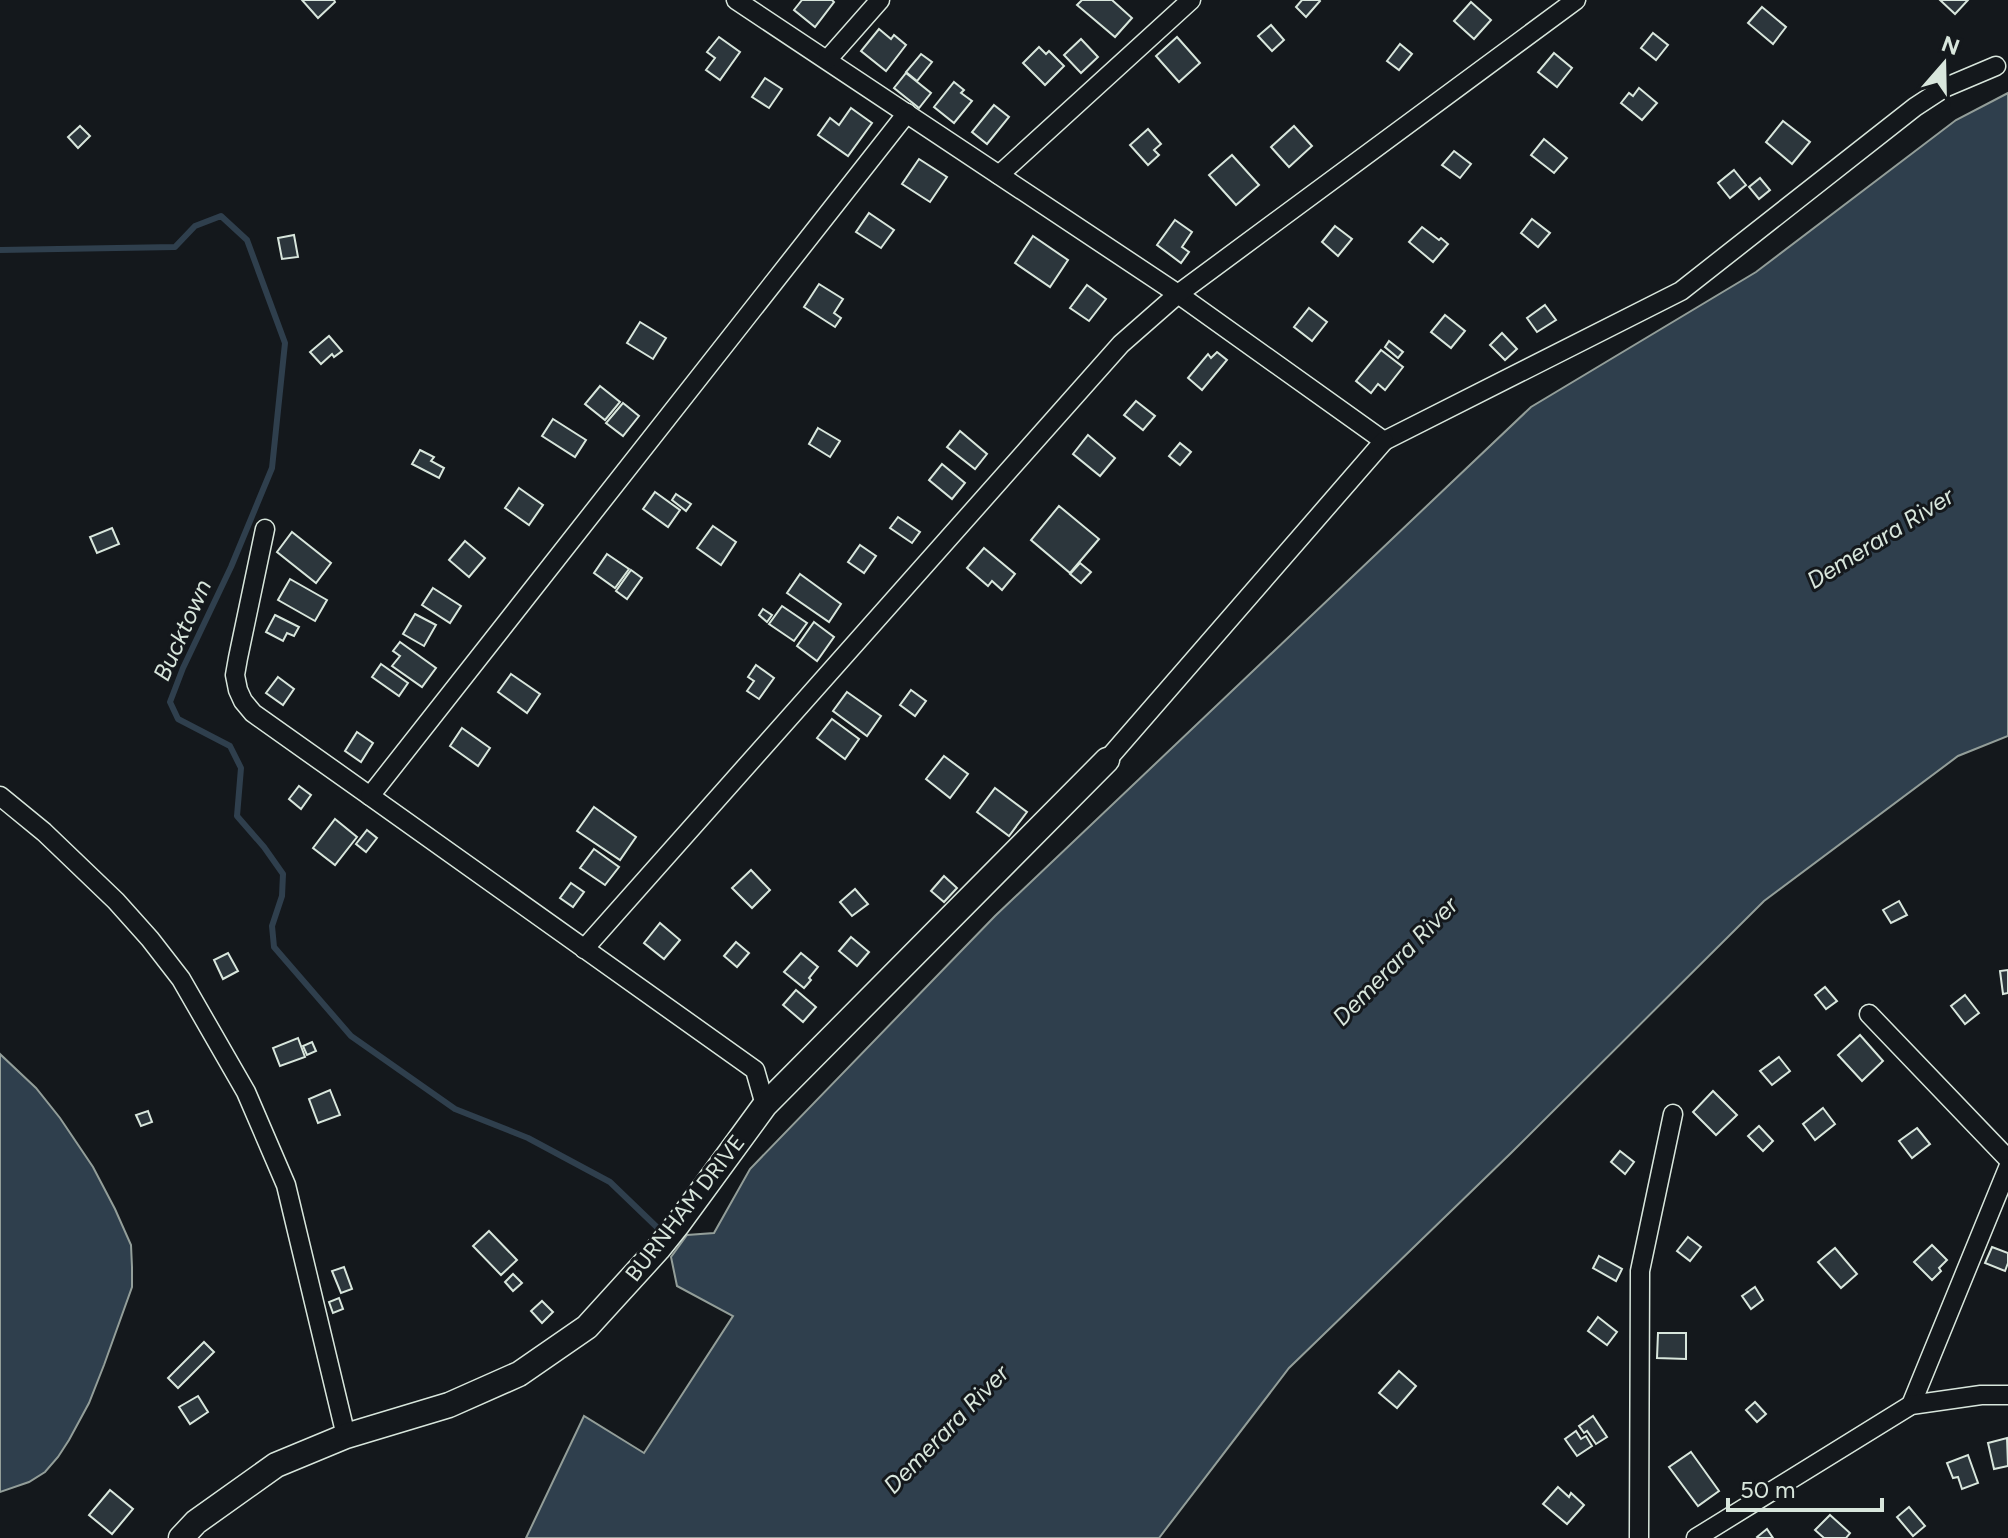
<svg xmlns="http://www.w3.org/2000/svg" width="2008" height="1538" font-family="Figtree,sans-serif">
	<rect width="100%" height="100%" fill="#14181c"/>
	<g fill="#2f3f4d" stroke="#939e99" stroke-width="2">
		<path d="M 2008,93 L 2008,736 L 1958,756 L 1764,901 L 1511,1153 L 1289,1368 L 1159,1538 L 526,1538 L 584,1416 L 644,1453 L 733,1316 L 677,1286 L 671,1257 L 687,1235 L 714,1233 L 750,1169 L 995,916 L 1531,407 L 1756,272 L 1956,120 Z"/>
		<path d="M 0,1054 L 36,1088 L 60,1118 L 93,1167 L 115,1209 L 131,1245 L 132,1267 L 132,1287 L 104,1365 L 89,1403 L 69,1440 L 58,1457 L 45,1472 L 29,1482 L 0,1492 Z"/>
	</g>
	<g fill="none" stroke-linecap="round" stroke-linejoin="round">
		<path stroke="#2f3f4d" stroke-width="6" d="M 0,250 L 175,247 L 195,226 L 221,216 L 247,240 L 285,343 L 272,468 L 231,567 L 183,668 L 170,702 L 178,719 L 230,746 L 241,768 L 237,816 L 264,847 L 283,874 L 282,896 L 272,926 L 274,947 L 351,1036 L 455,1109 L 528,1138 L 610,1182 L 664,1234"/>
	</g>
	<g fill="#2c363c" stroke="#d8e6dc" stroke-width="2">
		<path d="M 302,0 L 334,0 L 335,2 L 318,18 Z"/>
		<path d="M 802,0 L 832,0 L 834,2 L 815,27 L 794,10 Z"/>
		<path d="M 1082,0 L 1112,0 L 1132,18 L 1115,37 L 1077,5 Z"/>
		<path d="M 1302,0 L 1319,0 L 1320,1 L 1306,17 L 1296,7 Z"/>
		<path d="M 1940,0 L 1968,0 L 1955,14 Z"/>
		<path d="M 1471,2 L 1491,20 L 1474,39 L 1454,21 Z"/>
		<path d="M 1762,7 L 1786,27 L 1773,44 L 1748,23 Z"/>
		<path d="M 1271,25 L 1284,40 L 1272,51 L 1258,36 Z"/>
		<path d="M 879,29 L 891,39 L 894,35 L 906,45 L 886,71 L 861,51 Z"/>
		<path d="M 1653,33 L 1668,45 L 1656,60 L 1641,48 Z"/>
		<path d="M 719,37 L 740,52 L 720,80 L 706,70 L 715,58 L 707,52 Z"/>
		<path d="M 1177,37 L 1200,63 L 1179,82 L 1156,56 Z"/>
		<path d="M 1081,39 L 1098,57 L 1081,73 L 1064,55 Z"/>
		<path d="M 1400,44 L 1412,54 L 1399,70 L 1387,61 Z"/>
		<path d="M 1039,47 L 1046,54 L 1049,51 L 1064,66 L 1045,85 L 1023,63 Z"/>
		<path d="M 1554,53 L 1572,68 L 1557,87 L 1538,72 Z"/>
		<path d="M 921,54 L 932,62 L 917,81 L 906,72 Z"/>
		<path d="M 906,73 L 931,93 L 919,108 L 894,88 Z"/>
		<path d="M 765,78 L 782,89 L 769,108 L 752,97 Z"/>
		<path d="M 954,82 L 964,90 L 961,93 L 972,101 L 954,123 L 934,107 Z"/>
		<path d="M 1639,88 L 1657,103 L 1642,120 L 1621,103 L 1629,93 L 1633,96 Z"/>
		<path d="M 994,105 L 1009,117 L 987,144 L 972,132 Z"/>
		<path d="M 851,108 L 872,123 L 848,156 L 818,135 L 830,118 L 839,125 Z"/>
		<path d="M 1783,121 L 1810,142 L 1792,164 L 1766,142 Z"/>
		<path d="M 80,126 L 90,136 L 78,148 L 68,137 Z"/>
		<path d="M 1294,126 L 1312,146 L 1289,167 L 1271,147 Z"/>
		<path d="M 1148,129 L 1161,144 L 1154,150 L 1159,155 L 1148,165 L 1130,145 Z"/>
		<path d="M 1544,139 L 1567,158 L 1554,173 L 1531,155 Z"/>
		<path d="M 1454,151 L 1471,164 L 1460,178 L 1442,165 Z"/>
		<path d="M 1232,155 L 1259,185 L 1236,205 L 1209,175 Z"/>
		<path d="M 919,159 L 947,177 L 930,202 L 902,184 Z"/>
		<path d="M 1734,170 L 1746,185 L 1730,198 L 1718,183 Z"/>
		<path d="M 1760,178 L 1770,190 L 1759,199 L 1749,187 Z"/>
		<path d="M 869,213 L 894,230 L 881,248 L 856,232 Z"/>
		<path d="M 1532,219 L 1550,233 L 1538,247 L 1521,233 Z"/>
		<path d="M 1175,220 L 1192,232 L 1182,247 L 1189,252 L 1181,263 L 1157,245 Z"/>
		<path d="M 1335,226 L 1352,239 L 1338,256 L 1322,242 Z"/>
		<path d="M 1422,227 L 1439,240 L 1441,238 L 1448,244 L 1433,262 L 1409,242 Z"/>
		<path d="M 294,235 L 298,257 L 282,259 L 278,238 Z"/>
		<path d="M 1033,236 L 1068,260 L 1050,287 L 1015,263 Z"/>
		<path d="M 819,284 L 843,299 L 834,313 L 841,318 L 835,327 L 804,307 Z"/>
		<path d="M 1087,285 L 1106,299 L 1089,321 L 1070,308 Z"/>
		<path d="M 1545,305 L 1556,320 L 1537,332 L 1527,318 Z"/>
		<path d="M 1309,308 L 1327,322 L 1312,341 L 1294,327 Z"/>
		<path d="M 1445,315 L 1465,331 L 1451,348 L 1431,332 Z"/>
		<path d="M 640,322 L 666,338 L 653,359 L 627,343 Z"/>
		<path d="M 1502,333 L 1517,349 L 1505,360 L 1490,345 Z"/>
		<path d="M 329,336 L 342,351 L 334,357 L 332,354 L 321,364 L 310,352 Z"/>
		<path d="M 1389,341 L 1403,352 L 1398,358 L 1385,347 Z"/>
		<path d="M 1381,350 L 1403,367 L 1385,390 L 1378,384 L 1371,393 L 1356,381 Z"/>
		<path d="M 1217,352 L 1227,360 L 1202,390 L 1188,378 L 1208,354 L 1211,358 Z"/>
		<path d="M 600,386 L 620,402 L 605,420 L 585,404 Z"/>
		<path d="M 1136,401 L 1155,416 L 1143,430 L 1124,415 Z"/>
		<path d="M 623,403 L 639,416 L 623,436 L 606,423 Z"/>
		<path d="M 553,419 L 586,440 L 575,457 L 542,436 Z"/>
		<path d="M 818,428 L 840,441 L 830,457 L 809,444 Z"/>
		<path d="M 960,431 L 987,454 L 975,469 L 947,447 Z"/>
		<path d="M 1088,435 L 1115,458 L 1100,476 L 1073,454 Z"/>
		<path d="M 1180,443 L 1191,452 L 1180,465 L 1169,456 Z"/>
		<path d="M 420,450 L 434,457 L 431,461 L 444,468 L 439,478 L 412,464 Z"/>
		<path d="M 942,464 L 965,483 L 952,499 L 929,480 Z"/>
		<path d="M 519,488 L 543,505 L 529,525 L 505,508 Z"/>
		<path d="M 655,492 L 680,510 L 668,527 L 643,509 Z"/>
		<path d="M 676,494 L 691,504 L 686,511 L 672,500 Z"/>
		<path d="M 1059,506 L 1099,539 L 1070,573 L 1031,540 Z"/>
		<path d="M 898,517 L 920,532 L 912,543 L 890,528 Z"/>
		<path d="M 713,526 L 736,542 L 721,565 L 697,548 Z"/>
		<path d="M 112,528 L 119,544 L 97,553 L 90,537 Z"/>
		<path d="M 292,532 L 331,563 L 316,583 L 277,552 Z"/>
		<path d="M 465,541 L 485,558 L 469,577 L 449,560 Z"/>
		<path d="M 860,545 L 876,556 L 864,573 L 848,562 Z"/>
		<path d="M 984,548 L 1015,574 L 1002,590 L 992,581 L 988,586 L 967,568 Z"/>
		<path d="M 607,554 L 629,569 L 615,588 L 594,573 Z"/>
		<path d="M 1080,563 L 1091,572 L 1081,583 L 1070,574 Z"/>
		<path d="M 631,570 L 642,578 L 627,599 L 616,591 Z"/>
		<path d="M 800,574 L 841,604 L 829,622 L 787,593 Z"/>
		<path d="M 290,579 L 327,600 L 315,621 L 278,600 Z"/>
		<path d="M 433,588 L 461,606 L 450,623 L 422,605 Z"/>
		<path d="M 782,606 L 807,623 L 794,641 L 769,624 Z"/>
		<path d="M 763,609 L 772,615 L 767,622 L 759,615 Z"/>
		<path d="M 415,614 L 436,625 L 424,646 L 403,634 Z"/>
		<path d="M 275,615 L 299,627 L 294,636 L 287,633 L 283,641 L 266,632 Z"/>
		<path d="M 814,622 L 834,637 L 817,661 L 797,646 Z"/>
		<path d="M 400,642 L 436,668 L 422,687 L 392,666 L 400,656 L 393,651 Z"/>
		<path d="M 381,664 L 408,683 L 399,696 L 372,677 Z"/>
		<path d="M 756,665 L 774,678 L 759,699 L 747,691 L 754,681 L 748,677 Z"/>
		<path d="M 511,674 L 540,694 L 527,713 L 498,692 Z"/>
		<path d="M 278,677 L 294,689 L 283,705 L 266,693 Z"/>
		<path d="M 911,690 L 926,701 L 915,716 L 900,705 Z"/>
		<path d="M 847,692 L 881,716 L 867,736 L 833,711 Z"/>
		<path d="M 832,719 L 859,739 L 845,759 L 817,738 Z"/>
		<path d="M 462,728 L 490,748 L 478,766 L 450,746 Z"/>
		<path d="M 357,732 L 373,743 L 361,762 L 345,751 Z"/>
		<path d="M 944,756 L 968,774 L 950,798 L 926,779 Z"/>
		<path d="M 299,786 L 311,795 L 301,809 L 289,799 Z"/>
		<path d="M 995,788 L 1027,812 L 1009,836 L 977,812 Z"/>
		<path d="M 594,807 L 636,837 L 620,860 L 577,831 Z"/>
		<path d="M 335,819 L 357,837 L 335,865 L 313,848 Z"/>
		<path d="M 367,830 L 377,838 L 366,852 L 356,844 Z"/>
		<path d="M 594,849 L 619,867 L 605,885 L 580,868 Z"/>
		<path d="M 751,870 L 770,890 L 752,908 L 732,888 Z"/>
		<path d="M 944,876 L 957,888 L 944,902 L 931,891 Z"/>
		<path d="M 571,883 L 584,892 L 573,907 L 560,898 Z"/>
		<path d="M 855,889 L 868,904 L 852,916 L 840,902 Z"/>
		<path d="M 1899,901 L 1907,915 L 1891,923 L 1883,910 Z"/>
		<path d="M 660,923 L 680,940 L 664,959 L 644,943 Z"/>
		<path d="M 851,937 L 869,952 L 857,966 L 839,951 Z"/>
		<path d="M 736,942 L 749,953 L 737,967 L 724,956 Z"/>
		<path d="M 228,953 L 238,971 L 223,979 L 214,960 Z"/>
		<path d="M 801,953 L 818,967 L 809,978 L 811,980 L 804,988 L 784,972 Z"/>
		<path d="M 2008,970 L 2008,993 L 2003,994 L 2000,971 Z"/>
		<path d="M 1825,987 L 1837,1001 L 1826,1009 L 1815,995 Z"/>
		<path d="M 796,990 L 816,1007 L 803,1022 L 783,1005 Z"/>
		<path d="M 1965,995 L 1979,1013 L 1965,1024 L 1951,1006 Z"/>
		<path d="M 1860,1035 L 1883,1061 L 1862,1081 L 1838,1055 Z"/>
		<path d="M 298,1038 L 305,1057 L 280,1066 L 273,1048 Z"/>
		<path d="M 312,1042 L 316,1051 L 307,1055 L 303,1046 Z"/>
		<path d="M 1779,1057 L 1790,1071 L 1772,1085 L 1760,1071 Z"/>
		<path d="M 330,1090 L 340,1115 L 318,1123 L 309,1099 Z"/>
		<path d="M 1713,1091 L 1737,1115 L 1716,1135 L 1693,1112 Z"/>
		<path d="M 1823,1108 L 1835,1124 L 1815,1140 L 1803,1124 Z"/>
		<path d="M 148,1111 L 152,1122 L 141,1126 L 136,1115 Z"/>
		<path d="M 1759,1126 L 1773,1141 L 1763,1151 L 1748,1136 Z"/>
		<path d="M 1917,1128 L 1930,1144 L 1912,1158 L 1899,1141 Z"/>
		<path d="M 1620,1151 L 1634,1162 L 1625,1174 L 1611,1162 Z"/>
		<path d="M 489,1231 L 517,1260 L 501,1275 L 473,1246 Z"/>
		<path d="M 1688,1237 L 1701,1247 L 1690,1261 L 1677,1251 Z"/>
		<path d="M 1932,1245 L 1947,1260 L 1939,1268 L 1941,1271 L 1932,1280 L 1914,1262 Z"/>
		<path d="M 1992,1247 L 2008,1253 L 2008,1263 L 2005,1271 L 1985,1263 Z"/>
		<path d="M 1835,1248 L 1857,1274 L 1841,1288 L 1818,1262 Z"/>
		<path d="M 1599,1256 L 1622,1269 L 1616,1281 L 1593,1268 Z"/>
		<path d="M 344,1267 L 352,1289 L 341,1293 L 332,1271 Z"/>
		<path d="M 513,1274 L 522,1283 L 513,1291 L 505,1282 Z"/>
		<path d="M 1755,1287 L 1763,1300 L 1751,1309 L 1742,1296 Z"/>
		<path d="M 339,1298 L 343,1309 L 333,1313 L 329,1302 Z"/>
		<path d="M 542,1301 L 553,1312 L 542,1323 L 531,1311 Z"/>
		<path d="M 1598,1317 L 1617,1332 L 1607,1345 L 1588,1331 Z"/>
		<path d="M 1658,1333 L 1686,1333 L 1686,1359 L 1657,1358 Z"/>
		<path d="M 204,1342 L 214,1352 L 178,1388 L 168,1378 Z"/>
		<path d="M 1399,1371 L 1416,1386 L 1397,1408 L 1379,1393 Z"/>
		<path d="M 198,1396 L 208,1412 L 190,1424 L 179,1407 Z"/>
		<path d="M 1755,1402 L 1766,1414 L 1757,1422 L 1746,1410 Z"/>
		<path d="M 1593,1416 L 1607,1437 L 1596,1444 L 1587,1431 L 1584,1433 L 1579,1426 Z"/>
		<path d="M 1576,1431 L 1581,1439 L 1586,1436 L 1592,1446 L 1577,1456 L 1565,1439 Z"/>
		<path d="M 2007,1438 L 2008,1466 L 1994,1469 L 1988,1443 Z"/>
		<path d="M 1691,1452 L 1719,1491 L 1698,1506 L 1669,1467 Z"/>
		<path d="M 1968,1455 L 1978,1483 L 1962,1489 L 1958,1477 L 1953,1478 L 1947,1463 Z"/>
		<path d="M 1558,1487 L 1569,1497 L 1571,1493 L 1584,1505 L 1567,1524 L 1543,1504 Z"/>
		<path d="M 110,1490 L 133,1509 L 112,1534 L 89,1515 Z"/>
		<path d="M 1909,1507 L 1925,1526 L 1913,1536 L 1897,1517 Z"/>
		<path d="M 1830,1515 L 1850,1533 L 1846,1538 L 1824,1538 L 1815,1530 Z"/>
		<path d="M 1767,1529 L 1773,1538 L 1758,1538 L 1757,1537 Z"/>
	</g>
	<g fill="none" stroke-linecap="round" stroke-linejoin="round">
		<defs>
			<g id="minor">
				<path d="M 736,0 L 1178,294 L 1384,441 L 1681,291 L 1915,107 L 1944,88 L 1996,66"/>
				<path d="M 828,59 L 880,0"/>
				<path d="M 999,175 L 1191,0"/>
				<path d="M 265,529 L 238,658 L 235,675 L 238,690 L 243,701 L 253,713 L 370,796"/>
				<path d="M 1107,760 L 1384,441"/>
				<path d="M 0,796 L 44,832 L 116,901 L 150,939 L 181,979 L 246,1092 L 286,1185 L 346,1436"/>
				<path d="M 584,949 L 1121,344 L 1178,294 L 1576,0"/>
				<path d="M 1869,1014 L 2008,1159"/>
				<path d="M 765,1105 L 755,1070 L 370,796 L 907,113"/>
				<path d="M 1911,1405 L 2008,1168"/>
				<path d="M 1639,1538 L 1640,1271 L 1673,1114"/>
				<path d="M 1696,1538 L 1911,1405 L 1981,1395 L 2008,1395"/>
			</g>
			<path id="tertiary" d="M 181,1538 L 196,1522 L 276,1465 L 346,1436 L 449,1405 L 519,1374 L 587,1327 L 658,1249 L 678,1224 L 765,1105 L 1107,760"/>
		</defs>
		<use href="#minor" stroke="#d8e6dc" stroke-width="21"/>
		<use href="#tertiary" stroke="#d8e6dc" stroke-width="27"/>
		<use href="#minor" stroke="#14181c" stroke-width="18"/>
		<use href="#tertiary" stroke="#14181c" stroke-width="24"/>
	</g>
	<g text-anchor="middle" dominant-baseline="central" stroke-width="6" stroke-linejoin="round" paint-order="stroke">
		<g font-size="22" fill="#d8e6dc" stroke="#14181c">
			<text transform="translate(685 1208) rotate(-52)">BURNHAM DRIVE</text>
		</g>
		<g font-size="24" font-style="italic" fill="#d8e6dc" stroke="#14181c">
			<text transform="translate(1880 538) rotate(-32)">Demerara River</text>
			<text transform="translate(182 630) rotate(-66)">Bucktown</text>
			<text transform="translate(1395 961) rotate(-46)">Demerara River</text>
			<text transform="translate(946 1429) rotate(-46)">Demerara River</text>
		</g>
	</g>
	<g transform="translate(1944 64) rotate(20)" stroke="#14181c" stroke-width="6" paint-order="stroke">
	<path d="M0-6L14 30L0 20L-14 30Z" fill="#d8e6dc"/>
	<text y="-12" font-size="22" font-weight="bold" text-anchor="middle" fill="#d8e6dc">N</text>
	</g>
	<path d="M1728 1498v12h154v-12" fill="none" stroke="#d8e6dc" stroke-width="4"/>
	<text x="1740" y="1498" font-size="24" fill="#d8e6dc" stroke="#14181c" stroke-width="6" paint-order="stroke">50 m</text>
</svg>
